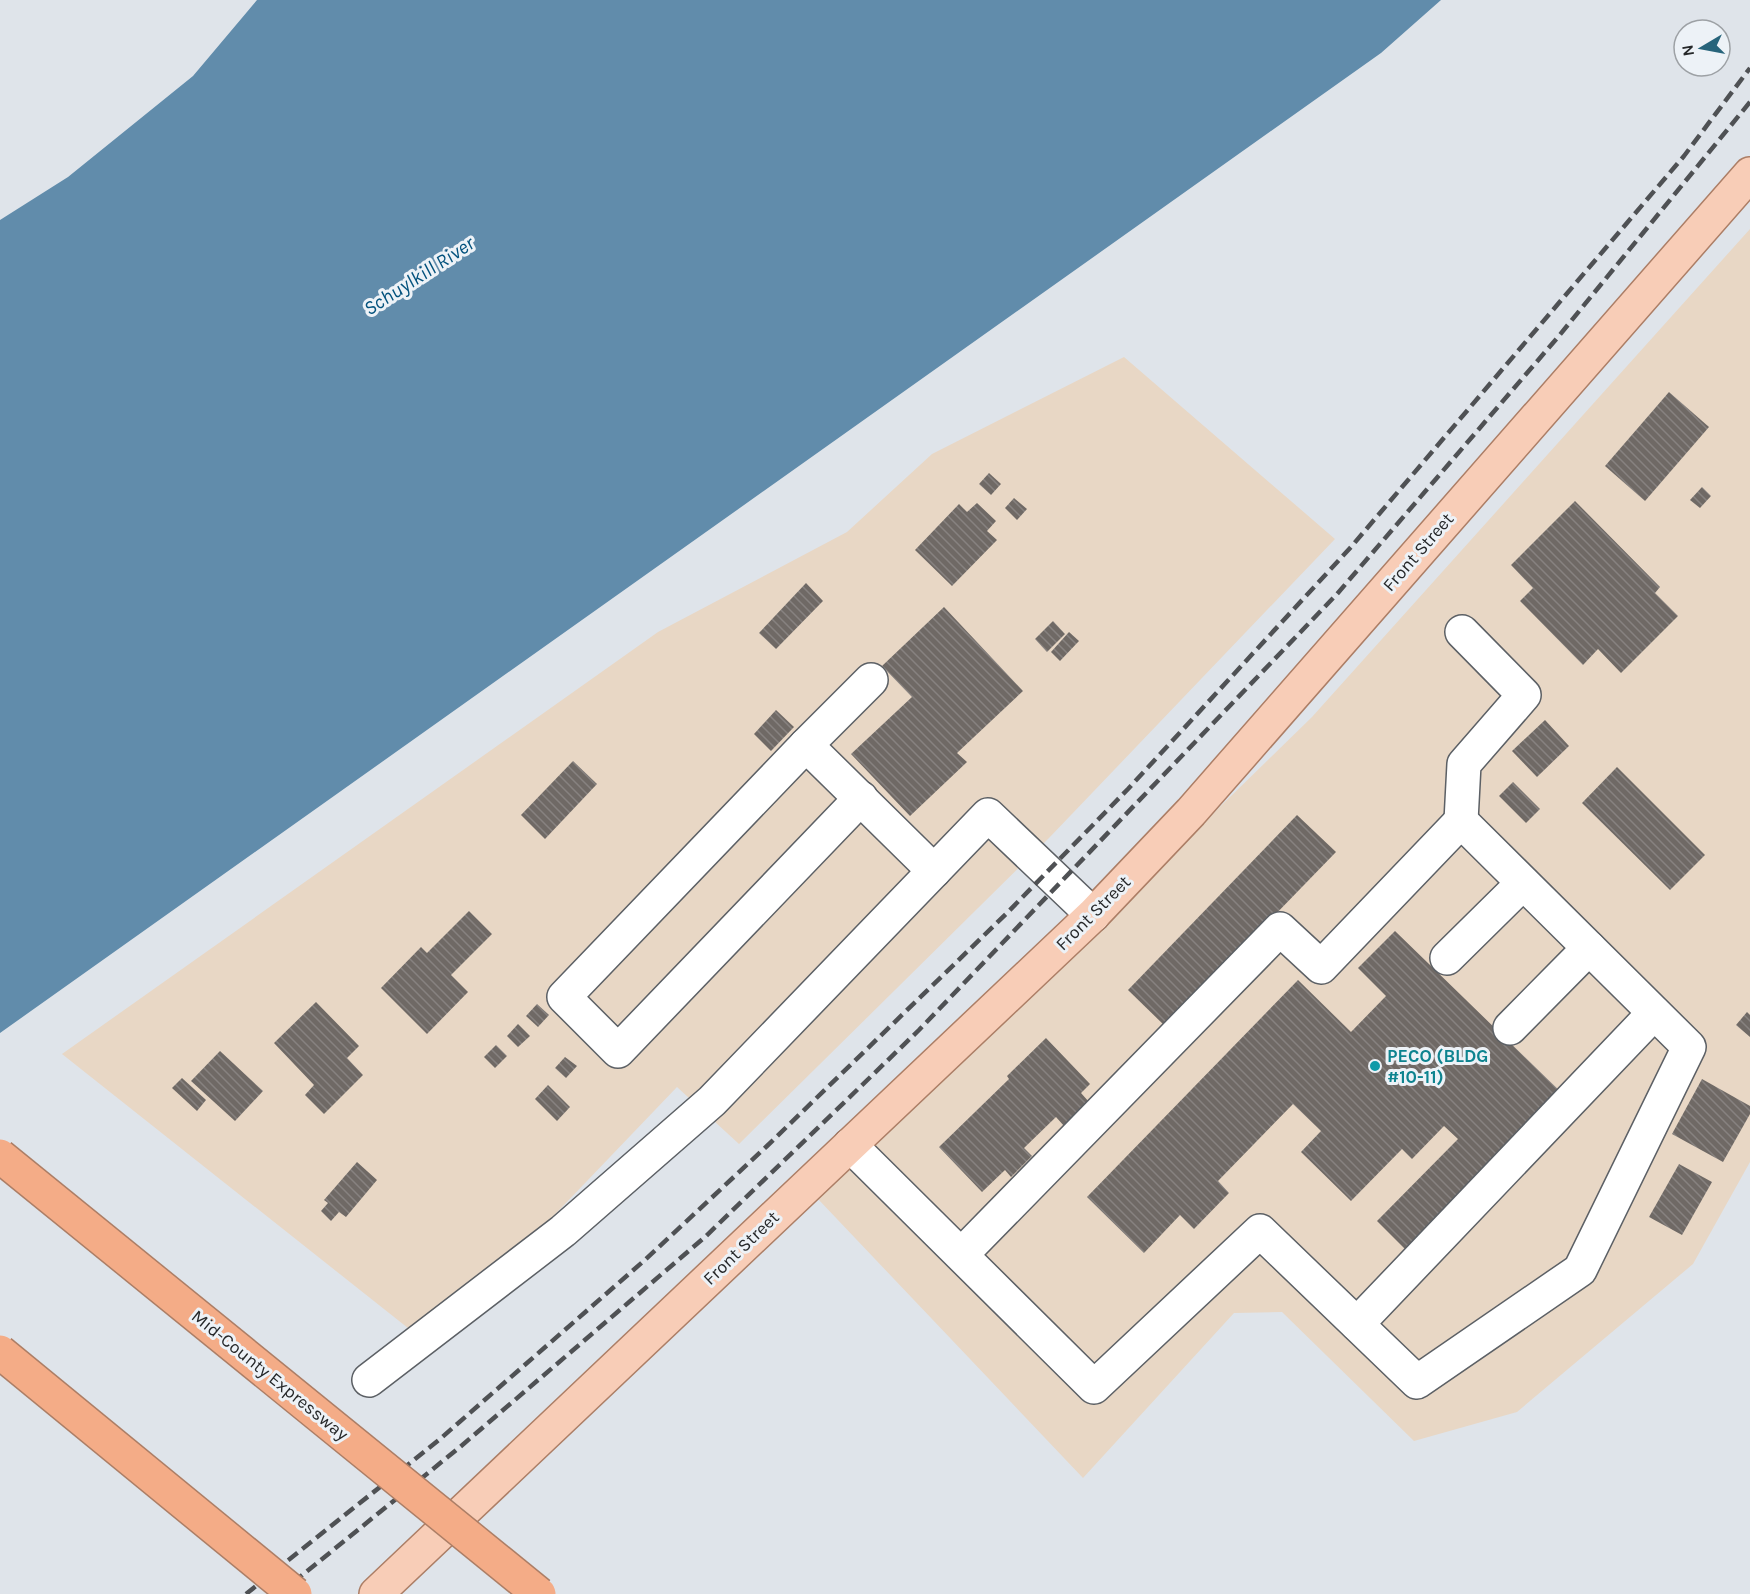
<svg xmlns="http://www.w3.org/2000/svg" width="1750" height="1594" font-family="Karla,sans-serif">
	<defs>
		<pattern id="building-back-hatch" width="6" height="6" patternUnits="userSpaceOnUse" patternTransform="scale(1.5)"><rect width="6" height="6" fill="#6f6965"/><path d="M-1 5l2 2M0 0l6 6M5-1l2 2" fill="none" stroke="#878280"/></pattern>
	</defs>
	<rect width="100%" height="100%" fill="#dfe4ea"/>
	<g fill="#e8d7c5">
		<path d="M 1750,229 L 1750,1162 L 1693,1264 L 1517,1412 L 1414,1441 L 1282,1312 L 1234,1313 L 1083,1478 L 818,1199 L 1312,717 Z"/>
		<path d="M 1124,357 L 1335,539 L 1049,838 L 739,1144 L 677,1087 L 541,1229 L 413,1332 L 62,1054 L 658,632 L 847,532 L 932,454 Z"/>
	</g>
	<path fill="#618cab" d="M 257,0 L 1441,0 L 1381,53 L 0,1033 L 0,220 L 68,177 L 193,76 Z"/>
	<g fill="url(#building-back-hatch)">
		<path d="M 1669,392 L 1709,427 L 1645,501 L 1605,466 Z"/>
		<path d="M 989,473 L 1001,484 L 991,495 L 979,484 Z"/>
		<path d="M 1702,487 L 1711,496 L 1700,508 L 1690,500 Z"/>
		<path d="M 1014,498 L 1027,509 L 1017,520 L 1005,508 Z"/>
		<path d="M 1575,501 L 1660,587 L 1655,593 L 1678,616 L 1621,673 L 1598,649 L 1583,665 L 1520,601 L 1533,588 L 1511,565 Z"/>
		<path d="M 977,503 L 996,521 L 987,531 L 997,540 L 952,586 L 915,550 L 959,504 L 967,512 Z"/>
		<path d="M 806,583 L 823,601 L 776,649 L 759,633 Z"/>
		<path d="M 944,607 L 1023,691 L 957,753 L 967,762 L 910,816 L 851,754 L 912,697 L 882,666 Z"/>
		<path d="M 1053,621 L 1065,634 L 1047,652 L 1035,639 Z"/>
		<path d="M 1069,632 L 1079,641 L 1060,661 L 1051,652 Z"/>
		<path d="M 776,710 L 794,727 L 771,751 L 754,734 Z"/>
		<path d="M 1545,720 L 1569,746 L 1537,777 L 1512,751 Z"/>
		<path d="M 573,761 L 597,784 L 545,839 L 521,815 Z"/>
		<path d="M 1617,767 L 1705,855 L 1670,890 L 1582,803 Z"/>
		<path d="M 1513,782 L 1540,809 L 1526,823 L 1499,796 Z"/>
		<path d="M 1297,815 L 1336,852 L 1166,1027 L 1128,990 Z"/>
		<path d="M 469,911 L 492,934 L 451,975 L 468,992 L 427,1034 L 381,988 L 421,947 L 427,953 Z"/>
		<path d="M 1395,931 L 1569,1100 L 1415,1259 L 1377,1221 L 1458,1139 L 1444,1126 L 1412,1159 L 1402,1149 L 1351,1201 L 1301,1152 L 1321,1131 L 1293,1104 L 1218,1181 L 1229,1193 L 1194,1229 L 1180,1215 L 1144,1253 L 1087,1197 L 1298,980 L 1351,1032 L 1386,996 L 1358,968 Z"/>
		<path d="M 316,1002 L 359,1046 L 347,1058 L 363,1075 L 324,1114 L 305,1095 L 314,1085 L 274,1043 Z"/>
		<path d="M 537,1004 L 549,1015 L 538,1027 L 526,1016 Z"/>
		<path d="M 1747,1012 L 1750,1015 L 1750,1037 L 1736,1025 Z"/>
		<path d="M 518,1024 L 530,1036 L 518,1047 L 507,1036 Z"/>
		<path d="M 1046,1038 L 1090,1084 L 1081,1093 L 1089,1102 L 1064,1126 L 1056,1117 L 1024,1148 L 1032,1156 L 1011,1177 L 1005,1170 L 982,1192 L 939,1147 L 1009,1079 L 1007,1076 Z"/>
		<path d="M 496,1045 L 507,1056 L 495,1068 L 484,1057 Z"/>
		<path d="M 220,1051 L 263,1091 L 235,1121 L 191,1081 Z"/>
		<path d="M 565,1057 L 577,1066 L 566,1078 L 555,1068 Z"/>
		<path d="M 182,1078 L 206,1100 L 197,1111 L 172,1088 Z"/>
		<path d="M 1702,1079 L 1750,1106 L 1750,1114 L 1723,1162 L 1672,1134 Z"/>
		<path d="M 548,1085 L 570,1107 L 557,1121 L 535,1099 Z"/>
		<path d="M 357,1162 L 377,1180 L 346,1217 L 339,1212 L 331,1221 L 321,1211 L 328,1203 L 324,1200 Z"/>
		<path d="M 1679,1164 L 1712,1182 L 1682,1235 L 1649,1217 Z"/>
	</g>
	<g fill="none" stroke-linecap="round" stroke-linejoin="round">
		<defs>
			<g id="minor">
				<path d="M 871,680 L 806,745 L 934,871"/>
				<path d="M 806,745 L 564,997 L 618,1051 L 861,798"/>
				<path d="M 1461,821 L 1464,764 L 1524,695 L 1462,632"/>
				<path d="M 1447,958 L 1523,883"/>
				<path d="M 1510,1028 L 1589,948"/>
				<path d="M 850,1145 L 1094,1387 L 1260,1231 L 1417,1382 L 1580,1270 L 1689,1047 L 1461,821 L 1321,967 L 1280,929 L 961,1255"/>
				<path d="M 1357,1324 L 1654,1013"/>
				<path d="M 369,1380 L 563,1231 L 712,1101 L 988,815 L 1093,915"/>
			</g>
			<path id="major" d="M 376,1594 L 1093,915 L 1191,812 L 1750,174"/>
		</defs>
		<use href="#minor" stroke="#5c6065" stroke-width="36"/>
		<use href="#major" stroke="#ac7e66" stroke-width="36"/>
		<use href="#minor" stroke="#fff" stroke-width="33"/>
		<use href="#major" stroke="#f8cdb7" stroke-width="33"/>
		<g stroke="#4f5154" stroke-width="4.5" stroke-dasharray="12 6" stroke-linecap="butt">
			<path d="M 246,1594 L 440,1439 L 646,1259 L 767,1146 L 1006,914 L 1128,789 L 1351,547 L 1684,156 L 1750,68"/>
			<path d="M 279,1594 L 460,1447 L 705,1237 L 919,1030 L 1337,594 L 1558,337 L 1750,102"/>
		</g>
		<defs>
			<g id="highway-bridge">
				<path d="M 0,1156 L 539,1594"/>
				<path d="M 0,1352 L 295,1594"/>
			</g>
		</defs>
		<use href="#highway-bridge" stroke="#ac7e66" stroke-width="36" stroke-linecap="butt"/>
		<use href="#highway-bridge" stroke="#f4ac87" stroke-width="33"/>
	</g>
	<circle fill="#0f9aa8" stroke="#edf2f7" stroke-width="2" cx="1375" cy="1066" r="6"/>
	<g text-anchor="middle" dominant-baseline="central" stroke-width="6" stroke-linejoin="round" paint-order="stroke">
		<g font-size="18" fill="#26282a" stroke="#edf2f7">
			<text transform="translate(1418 552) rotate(-49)">Front Street</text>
			<text transform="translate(1093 913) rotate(-45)">Front Street</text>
			<text transform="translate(741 1248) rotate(-44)">Front Street</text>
			<text transform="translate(270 1375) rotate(39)">Mid-County Expressway</text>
		</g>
		<g font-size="18" font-weight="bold" fill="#0d838f" stroke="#edf2f7" text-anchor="start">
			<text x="1387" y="1056">PECO (BLDG<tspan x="1387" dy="21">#10-11)</tspan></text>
		</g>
		<g font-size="20" font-style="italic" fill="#03527d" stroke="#edf2f7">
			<text transform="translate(419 276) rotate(-33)">Schuylkill River</text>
		</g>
	</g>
	<g transform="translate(1702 48) rotate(260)"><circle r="28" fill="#edf2f7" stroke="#9da1a5" stroke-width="1.5"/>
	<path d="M0-4.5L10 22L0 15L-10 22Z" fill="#27647b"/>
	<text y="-9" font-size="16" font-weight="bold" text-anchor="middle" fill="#26282a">N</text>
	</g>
</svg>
